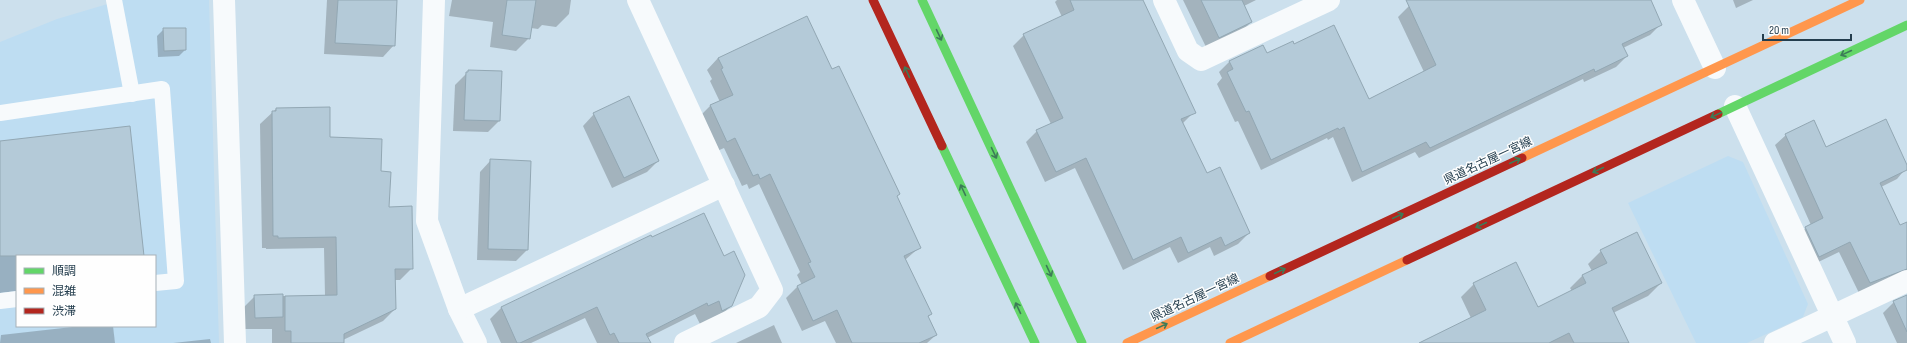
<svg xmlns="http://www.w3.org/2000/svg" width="1907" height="343" font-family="'Sofia Sans Condensed','Noto Sans JP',sans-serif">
	<rect width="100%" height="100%" fill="#cce0ed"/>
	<g fill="#beddf2" fill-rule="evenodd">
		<path d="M 121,0 L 209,0 L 219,343 L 0,343 L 0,42 L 57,19 ZM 17,256 L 155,256 L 155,326 L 17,326 Z"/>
		<path d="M 1728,156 L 1743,162 L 1808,304 L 1803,317 L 1747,343 L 1696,343 L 1628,203 Z"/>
	</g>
	<g fill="#0003">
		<path d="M 327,0 L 396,0 L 394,45 L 383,57 L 324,54 Z"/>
		<path d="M 452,0 L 571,0 L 569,14 L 556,27 L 542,25 L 538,29 L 531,28 L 529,38 L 516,51 L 490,47 L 493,22 L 449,16 Z"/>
		<path d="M 1057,0 L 1141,0 L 1194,112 L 1182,124 L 1207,175 L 1249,233 L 1238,244 L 1214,256 L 1210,247 L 1178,263 L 1170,247 L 1123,270 L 1075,168 L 1045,182 L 1026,142 L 1037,131 L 1051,124 L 1013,46 L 1024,35 L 1062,17 L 1055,2 Z"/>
		<path d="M 1183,0 L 1256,0 L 1244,6 L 1251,22 L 1240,33 L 1207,49 Z"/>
		<path d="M 1422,0 L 1650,0 L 1661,24 L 1650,35 L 1623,48 L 1627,56 L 1616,67 L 1584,82 L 1583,79 L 1419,158 L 1415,152 L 1352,182 L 1333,137 L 1328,140 L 1327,138 L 1261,170 L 1238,121 L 1235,122 L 1217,84 L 1222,78 L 1219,72 L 1230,61 L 1267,55 L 1294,45 L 1368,100 L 1424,72 L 1398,17 L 1409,6 Z"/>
		<path d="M 1733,0 L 1753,0 L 1736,8 Z"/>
		<path d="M 164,29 L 185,50 L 179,56 L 158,57 L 157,36 Z"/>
		<path d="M 718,58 L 831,70 L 899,194 L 896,197 L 920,247 L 905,260 L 931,314 L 928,317 L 936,335 L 927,343 L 836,343 L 825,321 L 802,331 L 786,298 L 797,287 L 802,285 L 797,275 L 800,272 L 759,184 L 749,189 L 747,184 L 742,186 L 724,148 L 715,152 L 699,117 L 710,106 L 720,102 L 710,81 L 712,79 L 707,70 Z"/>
		<path d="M 469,71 L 499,121 L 488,132 L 453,131 L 455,85 Z"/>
		<path d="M 329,108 L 329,138 L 380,172 L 388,208 L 412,268 L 400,280 L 394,280 L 395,309 L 383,321 L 343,340 L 343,343 L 272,343 L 272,329 L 243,329 L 243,308 L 255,296 L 325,296 L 324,248 L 266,249 L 266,248 L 262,248 L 260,124 L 276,109 Z"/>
		<path d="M 594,114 L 658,161 L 647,172 L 612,188 L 583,126 Z"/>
		<path d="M 1786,135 L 1826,149 L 1907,167 L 1897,179 L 1881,187 L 1899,226 L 1907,223 L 1907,285 L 1859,293 L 1839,252 L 1808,267 L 1795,238 L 1806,228 L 1811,225 L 1775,145 Z"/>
		<path d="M 0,142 L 143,256 L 17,256 L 17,291 L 0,293 Z"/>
		<path d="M 491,160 L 527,250 L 516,261 L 477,260 L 480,172 Z"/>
		<path d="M 651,236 L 731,306 L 719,317 L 701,326 L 695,314 L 645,339 L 641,343 L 597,343 L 585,318 L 531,343 L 501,343 L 490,319 L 501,308 Z"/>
		<path d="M 1601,251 L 1661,283 L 1648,296 L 1613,313 L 1628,343 L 1431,343 L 1471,318 L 1461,297 L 1474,284 L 1515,263 L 1537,308 L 1572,291 L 1570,288 L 1583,275 L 1592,271 L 1588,264 Z"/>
		<path d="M 1907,296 L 1907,343 L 1897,343 L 1883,313 L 1894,302 Z"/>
		<path d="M 774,325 L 782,343 L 736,343 Z"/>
		<path d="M 81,326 L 113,326 L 115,343 L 0,343 L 1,335 Z"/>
		<path d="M 210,339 L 211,343 L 173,343 Z"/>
	</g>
	<g fill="#b4cad8" stroke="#92a7b3">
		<path d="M 338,0 L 397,0 L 395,46 L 335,43 Z"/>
		<path d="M 507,0 L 536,0 L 530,39 L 502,35 Z"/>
		<path d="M 1070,0 L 1143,0 L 1196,113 L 1181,119 L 1207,173 L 1220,167 L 1250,233 L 1225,246 L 1221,237 L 1188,253 L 1181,237 L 1133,260 L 1086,158 L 1056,172 L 1036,130 L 1063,118 L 1023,34 L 1074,10 Z"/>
		<path d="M 1201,0 L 1242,0 L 1252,22 L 1219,38 Z"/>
		<path d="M 1406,0 L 1651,0 L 1662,25 L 1622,44 L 1628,56 L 1595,72 L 1594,69 L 1430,148 L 1426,142 L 1362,172 L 1344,127 L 1339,130 L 1338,128 L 1271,160 L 1249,111 L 1246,112 L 1227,72 L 1233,69 L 1229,61 L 1263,45 L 1267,53 L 1293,41 L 1294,44 L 1334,25 L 1369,99 L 1436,65 Z"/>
		<path d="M 807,16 L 832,69 L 839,66 L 900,194 L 897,196 L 921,248 L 904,256 L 932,314 L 928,316 L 937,335 L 919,343 L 852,343 L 837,310 L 813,321 L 797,286 L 815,277 L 808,263 L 811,262 L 770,174 L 760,179 L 758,174 L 753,176 L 735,138 L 727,142 L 710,105 L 733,95 L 721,69 L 723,68 L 718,58 Z"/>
		<path d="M 163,28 L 186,28 L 186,50 L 164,51 Z"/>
		<path d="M 468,70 L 502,71 L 500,121 L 464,120 L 466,72 L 468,72 Z"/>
		<path d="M 629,96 L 659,161 L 624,178 L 593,113 Z"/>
		<path d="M 330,107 L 330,137 L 382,139 L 381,171 L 391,172 L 389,207 L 412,206 L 413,269 L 395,269 L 396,309 L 344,334 L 344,343 L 291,343 L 291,331 L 285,331 L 285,296 L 337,295 L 336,237 L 278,238 L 278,236 L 273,236 L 272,111 L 276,111 L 276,108 Z"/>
		<path d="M 1886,119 L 1907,165 L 1907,170 L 1880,183 L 1900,225 L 1907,222 L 1907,269 L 1870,283 L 1850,242 L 1819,257 L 1805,227 L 1823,218 L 1785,134 L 1814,120 L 1826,147 Z"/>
		<path d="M 130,126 L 144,256 L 0,256 L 0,141 Z"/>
		<path d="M 490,159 L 531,161 L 528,250 L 488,249 Z"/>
		<path d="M 704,213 L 724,256 L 734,251 L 745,275 L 732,306 L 722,311 L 719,301 L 708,306 L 707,303 L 646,334 L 651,343 L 619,343 L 614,333 L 610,335 L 597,307 L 520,343 L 517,343 L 501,307 L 651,235 L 652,237 Z"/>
		<path d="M 1637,232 L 1662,283 L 1612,308 L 1629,343 L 1574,343 L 1569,333 L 1549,343 L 1419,343 L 1486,310 L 1473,283 L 1516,262 L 1538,307 L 1586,283 L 1582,275 L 1607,263 L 1600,250 Z"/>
		<path d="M 283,294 L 283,317 L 255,318 L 254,295 Z"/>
		<path d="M 1907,295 L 1907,332 L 1893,301 Z"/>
	</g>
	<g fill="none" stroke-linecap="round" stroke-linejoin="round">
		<g stroke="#f7fafc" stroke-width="16">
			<path d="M 114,0 L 132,94"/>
			<path d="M 0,113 L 162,89 L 176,281 L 155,283"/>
			<path d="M 0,301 L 17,299"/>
		</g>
		<g stroke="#f7fafc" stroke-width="22">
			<path d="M 224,0 L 235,343"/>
			<path d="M 434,0 L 427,221 L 459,309 L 476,343"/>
			<path d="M 638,0 L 772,290 L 759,307 L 685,343"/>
			<path d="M 1164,0 L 1188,51 L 1201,60 L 1329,0"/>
			<path d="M 1683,0 L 1715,68"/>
			<path d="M 1735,106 L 1845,343"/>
			<path d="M 459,309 L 724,185"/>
			<path d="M 1775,343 L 1907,281"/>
		</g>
		<g stroke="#63d668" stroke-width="9">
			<path d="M 922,0 L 1082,343"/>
			<path d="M 1718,114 L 1907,25"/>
			<path d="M 942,146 L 1035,343"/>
		</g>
		<g stroke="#ff974d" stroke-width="9">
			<path d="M 1522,158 L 1860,0"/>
			<path d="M 1127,343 L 1270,276"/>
			<path d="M 1230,343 L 1407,260"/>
		</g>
		<g stroke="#b3261e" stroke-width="9">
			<path d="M 873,0 L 942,146"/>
			<path d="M 1407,260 L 1718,114"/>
			<path d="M 1270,276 L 1522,158"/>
		</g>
	</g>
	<defs><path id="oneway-shaft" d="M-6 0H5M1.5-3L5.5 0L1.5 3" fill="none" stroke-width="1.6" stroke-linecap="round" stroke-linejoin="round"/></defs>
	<g stroke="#3d7b58">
		<use href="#oneway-shaft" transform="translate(939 35) rotate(65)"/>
		<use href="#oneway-shaft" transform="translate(1846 53) rotate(155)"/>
		<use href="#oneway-shaft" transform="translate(907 72) rotate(-115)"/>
		<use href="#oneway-shaft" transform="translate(1716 115) rotate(155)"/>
		<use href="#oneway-shaft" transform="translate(994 153) rotate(65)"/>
		<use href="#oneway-shaft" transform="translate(1515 161) rotate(-25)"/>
		<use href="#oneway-shaft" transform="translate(1598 170) rotate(155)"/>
		<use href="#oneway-shaft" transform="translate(963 190) rotate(-115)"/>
		<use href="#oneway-shaft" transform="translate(1398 216) rotate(-25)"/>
		<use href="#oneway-shaft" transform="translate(1481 225) rotate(155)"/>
		<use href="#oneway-shaft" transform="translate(1049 271) rotate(65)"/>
		<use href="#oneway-shaft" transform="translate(1280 271) rotate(-25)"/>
		<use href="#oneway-shaft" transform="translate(1018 308) rotate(-115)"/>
		<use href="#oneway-shaft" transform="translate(1162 326) rotate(-25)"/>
	</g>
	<g text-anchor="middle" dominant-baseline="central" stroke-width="3" stroke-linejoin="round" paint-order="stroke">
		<g font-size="12" fill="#243e4e" stroke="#fefefe">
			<text transform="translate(1488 161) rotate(-25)">県道名古屋一宮線</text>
			<text transform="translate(1195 298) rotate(-25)">県道名古屋一宮線</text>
		</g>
	</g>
	<rect x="16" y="255" width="140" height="72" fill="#fefefe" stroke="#a7b1b8"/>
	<rect x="24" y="268" width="20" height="6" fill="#63d668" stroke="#a7b1b8"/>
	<text x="52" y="275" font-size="12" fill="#243e4e">順調</text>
	<rect x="24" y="288" width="20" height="6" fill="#ff974d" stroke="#a7b1b8"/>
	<text x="52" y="295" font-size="12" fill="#243e4e">混雑</text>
	<rect x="24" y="308" width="20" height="6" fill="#b3261e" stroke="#a7b1b8"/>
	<text x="52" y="315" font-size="12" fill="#243e4e">渋滞</text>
	<path d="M1763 34v6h88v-6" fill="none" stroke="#243e4e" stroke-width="2"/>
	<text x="1769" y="34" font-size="12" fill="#243e4e" stroke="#fefefe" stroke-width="3" paint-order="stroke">20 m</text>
</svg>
